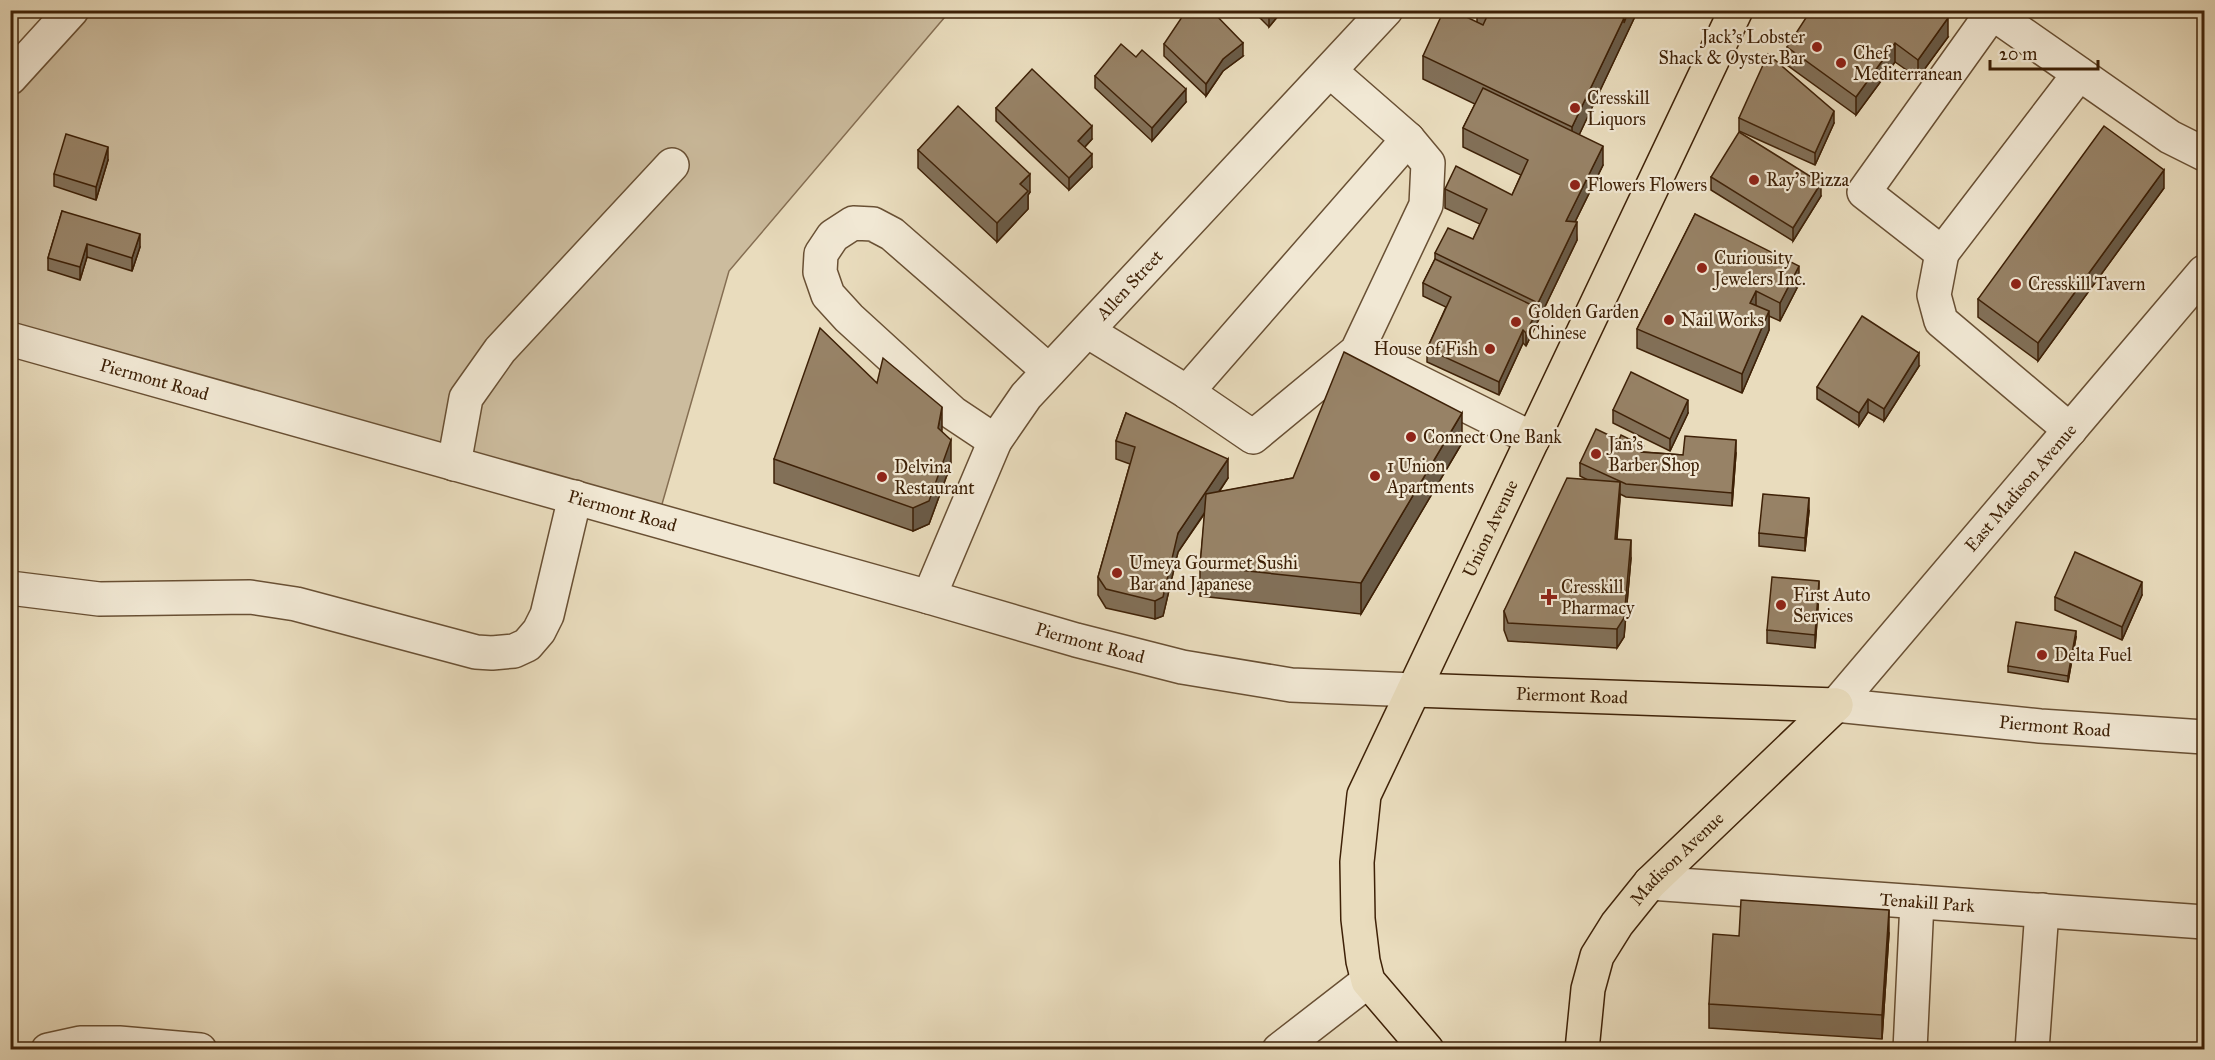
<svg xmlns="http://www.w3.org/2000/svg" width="2215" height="1060" font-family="'IM FELL Great Primer',serif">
	<rect width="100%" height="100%" fill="#e9dcbd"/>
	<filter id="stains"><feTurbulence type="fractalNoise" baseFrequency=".00333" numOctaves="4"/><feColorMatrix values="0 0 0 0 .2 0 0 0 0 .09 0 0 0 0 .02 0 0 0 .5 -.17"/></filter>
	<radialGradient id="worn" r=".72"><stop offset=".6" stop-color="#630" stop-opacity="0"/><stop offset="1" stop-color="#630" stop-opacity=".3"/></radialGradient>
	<path fill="#ccbc9e" stroke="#856e52" stroke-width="1.5" d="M 51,10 L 950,11 L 729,271 L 656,525 L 11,338 L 10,55 Z"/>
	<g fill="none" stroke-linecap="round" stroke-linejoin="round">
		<defs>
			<g id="minor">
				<path d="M 1988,10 L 2170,137 L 2204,154"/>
				<path d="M 1992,13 L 1864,192 L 1942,253 L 2079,74"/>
				<path d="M 10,78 L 72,10"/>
				<path d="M 1942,253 L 1934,295 L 1941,321 L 2070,430"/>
				<path d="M 1087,331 L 1187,392 L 1253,437 L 1357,351 L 1426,205 L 1428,163 L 1408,139"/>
				<path id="s1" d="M 10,339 L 929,597 L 1076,640 L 1182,667 L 1291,685 L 1414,690"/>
				<path d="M 1357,351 L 1533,439"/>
				<path d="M 1187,392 L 1408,139 L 1330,71"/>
				<path d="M 995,441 L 953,413 L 849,318 L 828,295 L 820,272 L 821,254 L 833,236 L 853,223 L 873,224 L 892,234 L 1049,371"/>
				<path d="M 454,464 L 466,398 L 500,350 L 672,165"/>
				<path d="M 10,588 L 99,599 L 250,597 L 296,604 L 476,652 L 492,653 L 514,651 L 527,645 L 539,631 L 547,615 L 575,497"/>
				<path id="s2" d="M 929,597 L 995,441 L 1026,396 L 1386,10"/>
				<path id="s3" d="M 1836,705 L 2204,272"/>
				<path id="s4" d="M 1836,705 L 2040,726 L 2204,737"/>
				<path id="s5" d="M 1650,883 L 2204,922"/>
				<path d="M 48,1050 L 80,1043 L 119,1043 L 200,1050"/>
				<path d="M 1279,1050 L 1368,981"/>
				<path d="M 1910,1050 L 1917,902"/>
				<path d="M 2032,1050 L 2042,910"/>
			</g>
			<g id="major">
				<path id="s6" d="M 1414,690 L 1836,705"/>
				<path id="s7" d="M 1427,1050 L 1368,981 L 1363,961 L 1358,919 L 1357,862 L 1364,795 L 1736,10"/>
				<path id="s8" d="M 1582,1050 L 1588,989 L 1597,956 L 1617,924 L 1650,883 L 1836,705"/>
			</g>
		</defs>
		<use href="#minor" stroke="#695034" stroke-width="36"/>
		<use href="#major" stroke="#3e2107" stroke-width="36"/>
		<use href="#minor" stroke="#f1e8d4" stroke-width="33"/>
		<use href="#major" stroke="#e9dcbd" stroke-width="33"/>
	</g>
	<g fill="#827058" stroke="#3e2107" stroke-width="1.5">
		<path d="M 1252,10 L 1283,10 L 1269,27 Z"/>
		<path d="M 1477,10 L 1638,10 L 1579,135 L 1603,165 L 1575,222 L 1577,240 L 1526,346 L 1523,343 L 1499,395 L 1427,362 L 1427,349 L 1446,307 L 1423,296 L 1423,283 L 1435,259 L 1435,253 L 1473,239 L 1480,224 L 1445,208 L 1445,189 L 1512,195 L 1521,175 L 1463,147 L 1463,128 L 1475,104 L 1423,79 L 1423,56 L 1477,22 Z"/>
		<path d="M 1948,37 L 1918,78 L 1895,62 L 1856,115 L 1787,65 L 1787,47 Z"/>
		<path d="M 1164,44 L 1243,56 L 1223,71 L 1206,96 L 1164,56 Z"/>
		<path d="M 1095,76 L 1186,102 L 1152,141 L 1095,88 Z"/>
		<path d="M 996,108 L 1092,139 L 1085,147 L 1092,167 L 1069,190 L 996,121 Z"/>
		<path d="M 1739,118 L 1834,123 L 1815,165 L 1739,131 Z"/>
		<path d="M 918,150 L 1030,192 L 1028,195 L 1028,209 L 997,242 L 918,168 Z"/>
		<path d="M 108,160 L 96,200 L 54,186 L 54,174 Z"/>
		<path d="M 1711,177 L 1821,196 L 1793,241 L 1711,190 Z"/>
		<path d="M 2164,188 L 2038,361 L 1978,317 L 1978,299 Z"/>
		<path d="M 62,211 L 140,247 L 132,271 L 87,257 L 80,280 L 48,270 L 48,258 Z"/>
		<path d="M 1695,214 L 1799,284 L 1780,321 L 1769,316 L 1769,330 L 1742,393 L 1637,348 L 1637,329 Z"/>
		<path d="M 1919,366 L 1884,421 L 1868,412 L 1859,426 L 1817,399 L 1817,387 Z"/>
		<path d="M 1613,410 L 1688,413 L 1670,451 L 1613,423 Z"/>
		<path d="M 1126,413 L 1228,478 L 1219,492 L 1293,478 L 1462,443 L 1361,614 L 1200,596 L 1200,566 L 1205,513 L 1178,552 L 1163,616 L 1155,619 L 1106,608 L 1098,595 L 1098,577 L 1130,464 L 1116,459 L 1116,441 Z"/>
		<path d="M 942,432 L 951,464 L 929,524 L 913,531 L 774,483 L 774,459 Z"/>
		<path d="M 1644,452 L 1683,455 L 1736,453 L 1732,506 L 1626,497 L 1620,494 L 1617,539 L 1631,558 L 1624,637 L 1617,648 L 1508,641 L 1504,630 L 1504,611 L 1588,480 L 1580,476 L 1580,463 Z"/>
		<path d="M 1809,511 L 1805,551 L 1759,546 L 1759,533 Z"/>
		<path d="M 1819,594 L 1815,648 L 1767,643 L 1767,630 Z"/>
		<path d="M 2142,595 L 2122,640 L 2055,610 L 2055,597 Z"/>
		<path d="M 2076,637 L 2068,682 L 2008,672 L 2008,666 Z"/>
		<path d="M 1889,933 L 1882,1039 L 1709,1028 L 1709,1004 L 1739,936 Z"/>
	</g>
	<g fill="#6a5b47" stroke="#3e2107" stroke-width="1.5">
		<path d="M 1272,10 L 1283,10 L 1269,27 L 1269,14 Z"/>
		<path d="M 1629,10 L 1638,10 L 1572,150 L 1572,127 L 1624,18 Z"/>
		<path d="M 1948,18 L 1948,37 L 1918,78 L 1918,60 Z"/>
		<path d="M 1243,43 L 1243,56 L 1223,71 L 1206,96 L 1206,84 L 1223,59 Z"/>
		<path d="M 1895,43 L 1895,62 L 1856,115 L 1856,97 Z"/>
		<path d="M 1186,89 L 1186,102 L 1152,141 L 1152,128 Z"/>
		<path d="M 1834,111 L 1834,123 L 1815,165 L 1815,153 Z"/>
		<path d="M 1092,126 L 1092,139 L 1078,154 L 1078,141 Z"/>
		<path d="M 1603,146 L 1603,165 L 1566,240 L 1566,221 Z"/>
		<path d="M 108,147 L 108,160 L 96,200 L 96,187 Z"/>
		<path d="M 1092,154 L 1092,167 L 1069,190 L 1069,178 Z"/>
		<path d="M 2164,170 L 2164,188 L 2038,361 L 2038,343 Z"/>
		<path d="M 1030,174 L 1030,192 L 1028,195 L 1028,209 L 997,242 L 997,223 L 1020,184 Z"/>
		<path d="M 1821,183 L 1821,196 L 1793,241 L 1793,228 Z"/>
		<path d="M 1577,222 L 1577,240 L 1538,321 L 1538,303 Z"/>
		<path d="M 140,234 L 140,247 L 132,271 L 132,258 Z"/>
		<path d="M 87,244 L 87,257 L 80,280 L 80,267 Z"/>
		<path d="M 1799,266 L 1799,284 L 1780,321 L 1780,303 Z"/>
		<path d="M 1756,291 L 1756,309 L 1750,303 Z"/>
		<path d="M 1538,308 L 1538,321 L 1526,346 L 1526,333 Z"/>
		<path d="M 1769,311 L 1769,330 L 1742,393 L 1742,374 Z"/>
		<path d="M 1523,330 L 1523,343 L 1499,395 L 1499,382 Z"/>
		<path d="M 1919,353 L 1919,366 L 1884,421 L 1884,409 Z"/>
		<path d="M 1868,399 L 1868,412 L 1859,426 L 1859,413 Z"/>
		<path d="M 1688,400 L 1688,413 L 1670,451 L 1670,439 Z"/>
		<path d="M 942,407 L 942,430 L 938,451 L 938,428 Z"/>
		<path d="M 1462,413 L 1462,443 L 1361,614 L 1361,583 Z"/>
		<path d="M 951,440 L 951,464 L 929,524 L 913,531 L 913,508 Z"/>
		<path d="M 1736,440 L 1736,453 L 1732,506 L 1732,493 Z"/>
		<path d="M 1228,459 L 1228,478 L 1178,552 L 1163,616 L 1155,619 L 1155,601 L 1178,533 Z"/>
		<path d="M 1620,482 L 1620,501 L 1615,557 L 1615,539 Z"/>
		<path d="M 1809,498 L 1809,511 L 1805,551 L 1805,538 Z"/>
		<path d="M 1631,540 L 1631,558 L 1624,637 L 1617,648 L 1617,629 Z"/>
		<path d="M 1819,581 L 1819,594 L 1815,648 L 1815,635 Z"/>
		<path d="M 2142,582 L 2142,595 L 2122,640 L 2122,627 Z"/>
		<path d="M 2076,631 L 2076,637 L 2068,682 L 2068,676 Z"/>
		<path d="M 1889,910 L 1889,933 L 1882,1039 L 1882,1015 Z"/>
	</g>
	<g fill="#978266" stroke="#3e2107" stroke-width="1.5">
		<path d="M 1190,10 L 1211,10 L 1243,43 L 1223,59 L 1206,84 L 1164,44 L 1182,17 Z"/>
		<path d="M 1265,10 L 1272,10 L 1269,14 Z"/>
		<path d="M 1444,10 L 1452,10 L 1483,25 L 1489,12 L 1486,10 L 1608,10 L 1624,18 L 1572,127 L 1423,56 Z"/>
		<path d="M 1608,10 L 1629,10 L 1624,23 L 1624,18 Z"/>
		<path d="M 1811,10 L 1938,10 L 1948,18 L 1918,60 L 1895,43 L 1856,97 L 1787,47 Z"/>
		<path d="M 1121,44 L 1136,57 L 1142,50 L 1186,89 L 1152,128 L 1095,76 Z"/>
		<path d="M 1768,54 L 1834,111 L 1815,153 L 1739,118 Z"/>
		<path d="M 1032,69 L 1092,126 L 1078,141 L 1092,154 L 1069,178 L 996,108 Z"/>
		<path d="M 1483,88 L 1603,146 L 1566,221 L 1577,222 L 1538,303 L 1435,253 L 1448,228 L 1473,239 L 1487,209 L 1445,189 L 1456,166 L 1512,195 L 1528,160 L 1463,128 Z"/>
		<path d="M 958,106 L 1030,174 L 1020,184 L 1028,191 L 997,223 L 918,150 Z"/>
		<path d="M 2104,126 L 2164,170 L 2038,343 L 1978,299 Z"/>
		<path d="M 1739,132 L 1821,183 L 1793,228 L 1711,177 Z"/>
		<path d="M 66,134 L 108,147 L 96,187 L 54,174 Z"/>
		<path d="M 62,211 L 140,234 L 132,258 L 87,244 L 80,267 L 48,258 Z"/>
		<path d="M 1695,214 L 1799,266 L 1780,303 L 1756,291 L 1750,303 L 1769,311 L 1742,374 L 1637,329 Z"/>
		<path d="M 1435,259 L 1538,308 L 1526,333 L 1523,330 L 1499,382 L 1427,349 L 1451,297 L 1423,283 Z"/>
		<path d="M 1862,316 L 1919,353 L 1884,409 L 1868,399 L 1859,413 L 1817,387 Z"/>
		<path d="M 820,328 L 877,383 L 883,358 L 942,407 L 938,428 L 951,440 L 929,501 L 913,508 L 774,459 Z"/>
		<path d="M 1344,352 L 1462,413 L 1361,583 L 1200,566 L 1206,494 L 1293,478 Z"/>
		<path d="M 1631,372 L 1688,400 L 1670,439 L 1613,410 Z"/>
		<path d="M 1126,413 L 1228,459 L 1178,533 L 1163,597 L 1155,601 L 1106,589 L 1098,577 L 1135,447 L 1116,441 Z"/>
		<path d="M 1596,429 L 1619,440 L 1621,435 L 1644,446 L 1641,452 L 1683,455 L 1685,436 L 1736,440 L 1732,493 L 1626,484 L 1580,463 Z"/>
		<path d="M 1567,478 L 1620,482 L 1615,539 L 1631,540 L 1624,618 L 1617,629 L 1508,623 L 1504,611 Z"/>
		<path d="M 1763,494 L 1809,498 L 1805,538 L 1759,533 Z"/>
		<path d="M 2075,552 L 2142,582 L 2122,627 L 2055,597 Z"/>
		<path d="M 1772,577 L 1819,581 L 1815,635 L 1767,630 Z"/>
		<path d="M 2016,622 L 2076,631 L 2068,676 L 2008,666 Z"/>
		<path d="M 1741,900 L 1889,910 L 1882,1015 L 1709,1004 L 1713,934 L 1739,936 Z"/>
	</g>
	<g fill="#8f2418" stroke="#f1e8d4" stroke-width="2">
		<circle cx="1817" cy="47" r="6"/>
		<circle cx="1841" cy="63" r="6"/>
		<circle cx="1575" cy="108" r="6"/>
		<circle cx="1754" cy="180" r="6"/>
		<circle cx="1575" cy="185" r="6"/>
		<circle cx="1702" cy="268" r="6"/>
		<circle cx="2016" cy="284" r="6"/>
		<circle cx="1669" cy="320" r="6"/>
		<circle cx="1516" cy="322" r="6"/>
		<circle cx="1490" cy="349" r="6"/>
		<circle cx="1411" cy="437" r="6"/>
		<circle cx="1596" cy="454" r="6"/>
		<circle cx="1375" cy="476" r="6"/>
		<circle cx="882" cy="477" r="6"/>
		<circle cx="1117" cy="573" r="6"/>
		<path d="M1546 588h6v6h6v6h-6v6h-6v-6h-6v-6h6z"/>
		<circle cx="1781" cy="605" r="6"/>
		<circle cx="2042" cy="655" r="6"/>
	</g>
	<g text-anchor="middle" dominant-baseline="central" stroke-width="4.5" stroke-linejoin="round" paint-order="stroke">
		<g font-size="18" fill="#3e2107" stroke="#f1e8d4" text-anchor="start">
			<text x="1805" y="37" text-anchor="end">Jack's Lobster<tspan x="1805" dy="21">Shack &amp; Oyster Bar</tspan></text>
			<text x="1853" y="53">Chef<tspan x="1853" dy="21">Mediterranean</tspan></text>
			<text x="1587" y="98">Cresskill<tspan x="1587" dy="21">Liquors</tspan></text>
			<text x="1766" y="180">Ray's Pizza</text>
			<text x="1587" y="185">Flowers Flowers</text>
			<text x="1714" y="258">Curiousity<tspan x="1714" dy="21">Jewelers Inc.</tspan></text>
			<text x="2028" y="284">Cresskill Tavern</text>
			<text x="1528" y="312">Golden Garden<tspan x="1528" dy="21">Chinese</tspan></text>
			<text x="1681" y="320">Nail Works</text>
			<text x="1478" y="349" text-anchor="end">House of Fish</text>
			<text x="1423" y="437">Connect One Bank</text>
			<text x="1608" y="444">Jan's<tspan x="1608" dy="21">Barber Shop</tspan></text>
			<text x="1387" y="466">1 Union<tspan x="1387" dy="21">Apartments</tspan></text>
			<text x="894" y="467">Delvina<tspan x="894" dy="21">Restaurant</tspan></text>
			<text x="1129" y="563">Umeya Gourmet Sushi<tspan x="1129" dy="21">Bar and Japanese</tspan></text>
			<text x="1561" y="587">Cresskill<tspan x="1561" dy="21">Pharmacy</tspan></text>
			<text x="1793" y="595">First Auto<tspan x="1793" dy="21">Services</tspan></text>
			<text x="2054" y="655">Delta Fuel</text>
		</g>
		<g font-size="18" fill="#3e2107" stroke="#f1e8d4">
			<text stroke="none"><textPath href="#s2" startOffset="376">Allen Street</textPath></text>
			<text stroke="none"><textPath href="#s1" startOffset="150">Piermont Road</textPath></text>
			<text stroke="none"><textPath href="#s3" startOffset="285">East Madison Avenue</textPath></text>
			<text stroke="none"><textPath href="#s1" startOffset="636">Piermont Road</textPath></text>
			<text stroke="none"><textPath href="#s7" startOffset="573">Union Avenue</textPath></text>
			<text stroke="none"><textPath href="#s1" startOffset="1122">Piermont Road</textPath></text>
			<text stroke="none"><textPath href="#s6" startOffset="158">Piermont Road</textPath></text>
			<text stroke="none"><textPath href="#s4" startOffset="220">Piermont Road</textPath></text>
			<text stroke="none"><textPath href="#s8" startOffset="222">Madison Avenue</textPath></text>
			<text stroke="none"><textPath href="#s5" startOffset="278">Tenakill Park</textPath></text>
		</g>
	</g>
	<rect width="2215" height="1060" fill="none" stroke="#e9dcbd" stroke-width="36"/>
	<rect x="12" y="12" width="2191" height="1036" fill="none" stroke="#3e2107" stroke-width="3"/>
	<rect x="18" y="18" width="2179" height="1024" fill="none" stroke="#3e2107" stroke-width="1.5"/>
	<path d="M1990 60v9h108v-9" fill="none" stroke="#3e2107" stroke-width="3"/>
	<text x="1999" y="60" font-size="18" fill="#3e2107" stroke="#f1e8d4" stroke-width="4.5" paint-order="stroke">20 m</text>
	<rect width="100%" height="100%" filter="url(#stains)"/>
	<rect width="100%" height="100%" fill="url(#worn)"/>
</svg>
